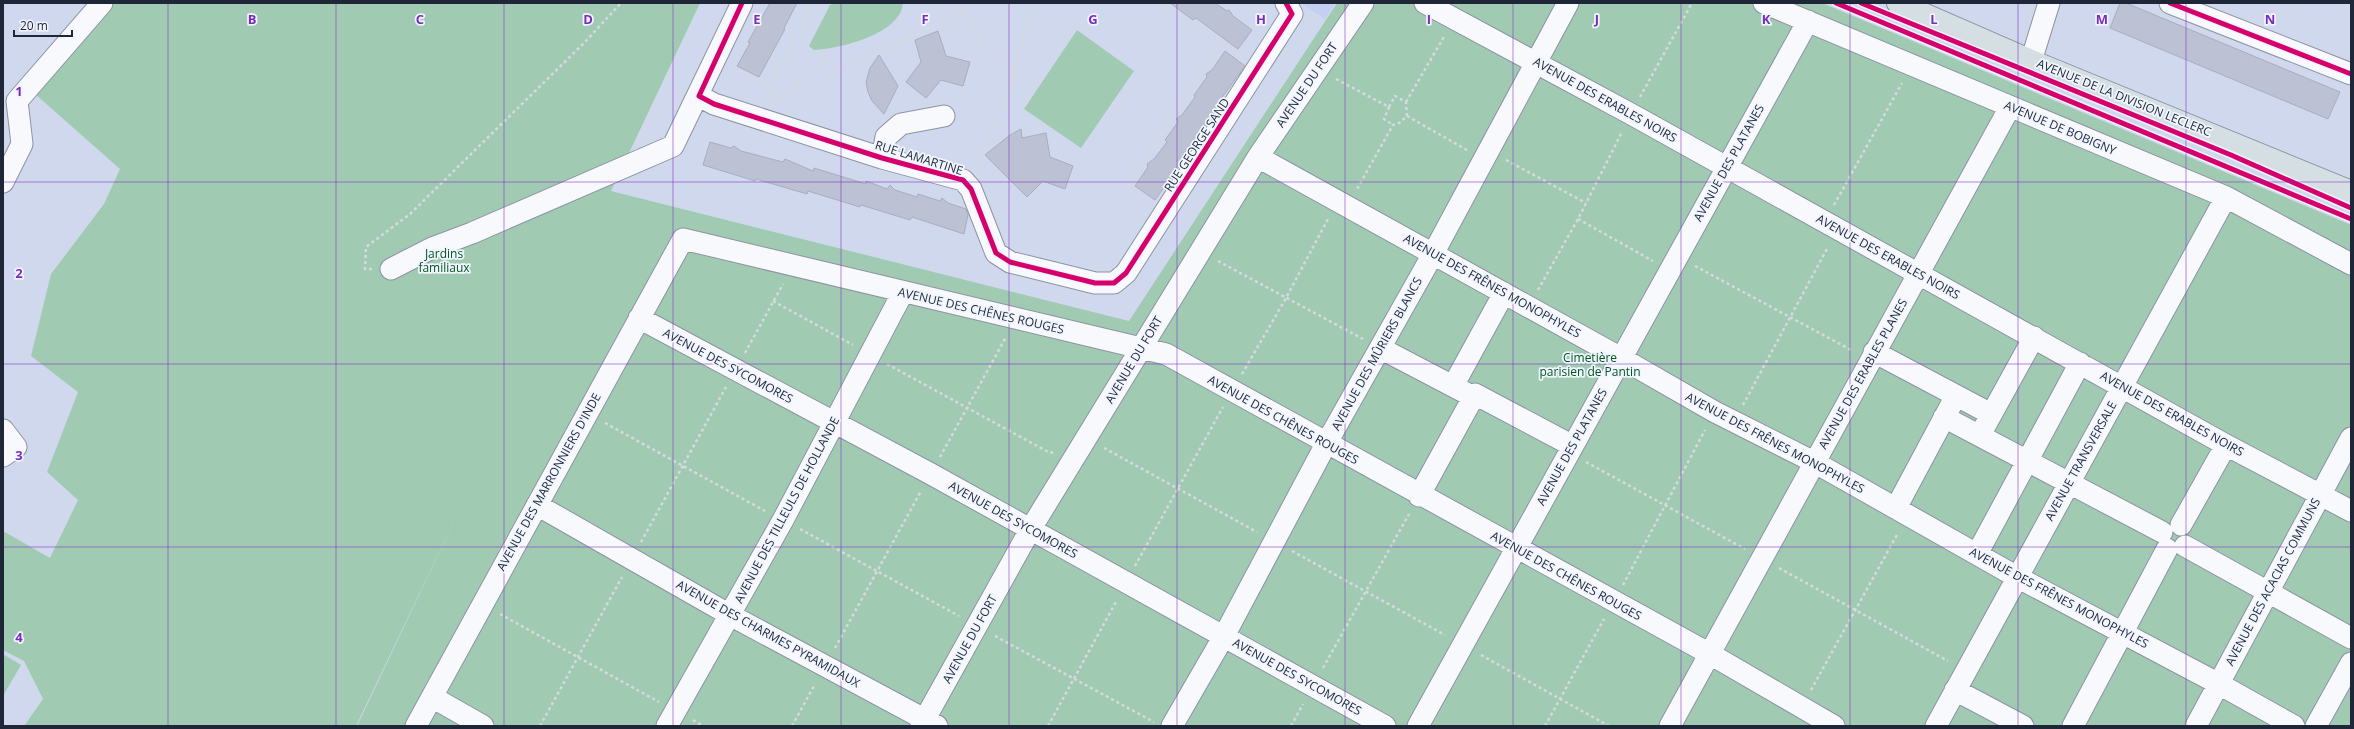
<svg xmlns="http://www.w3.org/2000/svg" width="2354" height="729" font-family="'Open Sans',sans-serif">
  <rect width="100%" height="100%" fill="#d0d8ed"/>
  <!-- built -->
  <path fill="#c3d0f2" d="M 1300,3 L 1335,3 L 1325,19 Z"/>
  <!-- green -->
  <path fill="#a0cbb2" d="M 109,3 L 700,3 L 611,191 L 1129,321 L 1337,3 L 1822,3 L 2351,225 L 2351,726 L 357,726 L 465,498 L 356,726 L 24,726 L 43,699 L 24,661 L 3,650 L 3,531 L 50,558 L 78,500 L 47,472 L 78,392 L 31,356 L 51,274 L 104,204 L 120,169 L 35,94 Z
    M 837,3 L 903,3 C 901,34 839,49 814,50 L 809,46 L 830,5 Z
    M 1077,30 L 1134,71 L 1081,148 L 1024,109 Z
    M 3,654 L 21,665 L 3,696 Z"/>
  <!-- building -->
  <path fill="#bcc1d3" stroke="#aaadbf" d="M 770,3 L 797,3 L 784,28 L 785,29 L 759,77 L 737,66 L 750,43 L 748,42 Z
    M 1170,3 L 1215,3 L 1227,11 L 1229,10 L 1233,16 L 1252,30 L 1238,49 L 1196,18 L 1193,20 Z
    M 2120,3 L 2126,3 L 2340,92 L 2328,119 L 2110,28 Z
    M 938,31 L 946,56 L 970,62 L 963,86 L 941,80 L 926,98 L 906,82 L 921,62 L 915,40 Z
    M 1225,51 L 1245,66 L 1215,107 L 1217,108 L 1209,121 L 1184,154 L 1187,156 L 1183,161 L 1155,200 L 1135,186 L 1148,167 L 1147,164 L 1154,159 L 1167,142 L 1165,140 L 1178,122 L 1176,119 L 1182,115 L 1195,97 L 1194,95 L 1207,77 L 1206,74 L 1212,70 Z
    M 879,55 L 898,86 L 884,114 L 872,101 L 868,92 L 866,82 L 870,68 Z
    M 1021,129 L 1022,138 L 1046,133 L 1050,157 L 1073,166 L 1065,189 L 1043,181 L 1027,197 L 985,155 L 1010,135 Z
    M 710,142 L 731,148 L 734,146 L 741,151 L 783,162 L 785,159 L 813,171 L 814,168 L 866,184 L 866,181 L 887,189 L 890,185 L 895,190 L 917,197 L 918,194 L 940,201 L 942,198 L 948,203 L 966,209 L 968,215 L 964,234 L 912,217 L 910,220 L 861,205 L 860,207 L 808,191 L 807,194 L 756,179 L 755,181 L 703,165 Z"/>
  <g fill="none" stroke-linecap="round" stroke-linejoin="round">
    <!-- minor casing -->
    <g stroke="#8d93a4" stroke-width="23">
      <path id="minor" d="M 1425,3 L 1631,114 L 2226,445 L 2351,511
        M 1764,3 L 2226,197 L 2351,264
        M 2170,3 L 2351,74
        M 2031,61 L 2049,3
        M 699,96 L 714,104 L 882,158 L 963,180 L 971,189 L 996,253 L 1010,262 L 1095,283 L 1114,283 L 1126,273 L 1292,14 L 1286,3
        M 1258,157 L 1621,358 L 1715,412 L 1814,462 L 2017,577 L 2219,684 L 2294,726
        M 882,158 L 886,137 L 901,124 L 944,116
        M 3,182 L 22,144 L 17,101 L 102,3
        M 391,269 L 432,248 L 472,233 L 673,146 L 742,3
        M 639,318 L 931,474 L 1385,726
        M 1380,348 L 1466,393
        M 1874,352 L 1991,414
        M 1453,386 L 1504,293
        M 1944,417 L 2162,532
        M 1985,426 L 2034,337
        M 3,430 L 16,447 L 3,456
        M 1419,496 L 1475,394 L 1573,446
        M 537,505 L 730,615 L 937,726
        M 1896,508 L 1951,405
        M 2181,525 L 2226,445
        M 2185,546 L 2351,638
        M 1977,554 L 2080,363
        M 1955,690 L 2023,726
        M 432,697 L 483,726
        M 416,726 L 683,239 L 1166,354 L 1710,654 L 1834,726
        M 667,726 L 783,520 L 903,292
        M 921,726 L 1030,530 L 1200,252 L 1258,157 L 1363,3
        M 1172,726 L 1224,636 L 1326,444 L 1433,254 L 1568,3
        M 1418,726 L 1808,21
        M 1670,726 L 2010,107
        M 1936,726 L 2226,197
        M 2073,726 L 2167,549
        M 2196,726 L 2351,438
        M 2316,726 L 2351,663"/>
    </g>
    <!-- major casing -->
    <g stroke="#8397a3" stroke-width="24">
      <path id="major" d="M 1898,3 L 2031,61 L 2351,192"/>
    </g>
    <!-- path -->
    <path stroke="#d6d9df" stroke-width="2.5" stroke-dasharray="3 3" stroke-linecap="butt" d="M 957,3 C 972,41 1006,65 1037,89
      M 1160,3 L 1242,56
      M 732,72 L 740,71 L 769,85 L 774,82 L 814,3
      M 1336,79 L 1389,107 L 1395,96 L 1406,102 L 1407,116 L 1399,123 L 1393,125 L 1357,189
      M 769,85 L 773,95
      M 1640,97 L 1692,3
      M 769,102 L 773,95 C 797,87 817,68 834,48
      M 775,102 L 982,3
      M 1406,102 L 1445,35
      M 1112,103 L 1161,134
      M 1389,107 L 1384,119 L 1393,125
      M 1407,116 L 1467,150
      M 1506,160 L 1586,203
      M 976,166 L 999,119 L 1012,80 L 1032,3
      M 1148,202 L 1130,189 L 1129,182 L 1221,43
      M 1834,205 L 1902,83
      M 1578,219 L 1653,261
      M 1218,261 L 1363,339
      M 1695,266 L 1853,351
      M 372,269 L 365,269 L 366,247 L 410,214 L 584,43 L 621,3
      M 1538,290 L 1578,219 L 1622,132
      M 773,301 L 853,345
      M 745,353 L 783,284
      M 887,364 L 1050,453 L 1054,452
      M 1242,374 L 1286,298 L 1328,219
      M 1743,405 L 1828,247
      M 605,423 L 765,511
      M 1104,448 L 1257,532
      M 940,457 L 1006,337
      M 1586,462 L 1745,549
      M 800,529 L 959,616
      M 641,542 L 726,387
      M 1292,551 L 1445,635
      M 1135,566 L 1223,407
      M 1779,568 L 1948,661
      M 1623,585 L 1705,430
      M 500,614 L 659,702
      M 995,636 L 1154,722
      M 835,648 L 921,491
      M 1481,655 L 1609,726
      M 1323,668 L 1409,514
      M 1811,690 L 1898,533
      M 693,720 L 703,726
      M 540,726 L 622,577
      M 792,726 L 815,684
      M 1048,726 L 1117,600
      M 1291,726 L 1303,704
      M 1545,726 L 1604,619"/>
    <!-- minor -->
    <use href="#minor" stroke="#f8f9fc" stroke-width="21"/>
    <!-- major -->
    <use href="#major" stroke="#d5dfe3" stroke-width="22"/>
    <!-- cycleway casing -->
    <g stroke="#f0f5fe" stroke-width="8">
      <path id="cycleway" d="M 742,3 L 699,96 L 714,104 L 882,158 L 963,180 L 971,189 L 996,253 L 1010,262 L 1095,283 L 1114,283 L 1126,273 L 1292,14 L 1286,3
        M 1836,3 L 2351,219
        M 1861,3 L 2231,155 L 2351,208
        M 2170,3 L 2351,74"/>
    </g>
    <!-- cycleway -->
    <use href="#cycleway" stroke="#d6006c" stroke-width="5"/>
  </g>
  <!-- grid -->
  <path fill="none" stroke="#7b2cbf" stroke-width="1" stroke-opacity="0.55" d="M 168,3 L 168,726M 336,3 L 336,726M 504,3 L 504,726M 673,3 L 673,726M 841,3 L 841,726M 1009,3 L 1009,726M 1177,3 L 1177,726M 1345,3 L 1345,726M 1513,3 L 1513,726M 1681,3 L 1681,726M 1850,3 L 1850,726M 2018,3 L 2018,726M 2186,3 L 2186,726M 3,182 L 2351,182M 3,364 L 2351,364M 3,547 L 2351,547"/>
  <g text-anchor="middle" stroke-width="3.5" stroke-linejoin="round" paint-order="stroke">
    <!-- street labels -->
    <g font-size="12" fill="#1e2638" stroke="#f0f5fe">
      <text transform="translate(1307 85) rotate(-56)" y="4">AVENUE DU FORT</text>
      <text transform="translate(2124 98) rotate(22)" y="4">AVENUE DE LA DIVISION LECLERC</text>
      <text transform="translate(1605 100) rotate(29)" y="4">AVENUE DES ERABLES NOIRS</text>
      <text transform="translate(2060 128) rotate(23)" y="4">AVENUE DE BOBIGNY</text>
      <text transform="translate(1197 145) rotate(-57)" y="4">RUE GEORGE SAND</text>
      <text transform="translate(919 158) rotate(17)" y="4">RUE LAMARTINE</text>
      <text transform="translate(1729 163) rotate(-61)" y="4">AVENUE DES PLATANES</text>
      <text transform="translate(1888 257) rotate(29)" y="4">AVENUE DES ERABLES NOIRS</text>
      <text transform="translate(1492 286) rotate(29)" y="4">AVENUE DES FRÊNES MONOPHYLES</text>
      <text transform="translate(981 311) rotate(13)" y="4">AVENUE DES CHÊNES ROUGES</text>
      <text transform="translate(1377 354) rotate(-61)" y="4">AVENUE DES MÛRIERS BLANCS</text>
      <text transform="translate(1134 360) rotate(-59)" y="4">AVENUE DU FORT</text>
      <text transform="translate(728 366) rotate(28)" y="4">AVENUE DES SYCOMORES</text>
      <text transform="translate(1863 374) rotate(-61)" y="4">AVENUE DES ERABLES PLANES</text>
      <text transform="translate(2172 414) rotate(29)" y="4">AVENUE DES ERABLES NOIRS</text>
      <text transform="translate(1283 420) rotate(29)" y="4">AVENUE DES CHÊNES ROUGES</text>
      <text transform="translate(1775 443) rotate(28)" y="4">AVENUE DES FRÊNES MONOPHYLES</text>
      <text transform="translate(1572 447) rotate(-61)" y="4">AVENUE DES PLATANES</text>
      <text transform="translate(2081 461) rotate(-61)" y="4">AVENUE TRANSVERSALE</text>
      <text transform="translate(549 482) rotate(-61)" y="4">AVENUE DES MARRONNIERS D'INDE</text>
      <text transform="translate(787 510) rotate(-62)" y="4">AVENUE DES TILLEULS DE HOLLANDE</text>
      <text transform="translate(1013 520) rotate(29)" y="4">AVENUE DES SYCOMORES</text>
      <text transform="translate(1566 576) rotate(29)" y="4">AVENUE DES CHÊNES ROUGES</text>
      <text transform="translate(2273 582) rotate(-62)" y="4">AVENUE DES ACACIAS COMMUNS</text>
      <text transform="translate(2059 598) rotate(28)" y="4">AVENUE DES FRÊNES MONOPHYLES</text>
      <text transform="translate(768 634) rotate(29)" y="4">AVENUE DES CHARMES PYRAMIDAUX</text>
      <text transform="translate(970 639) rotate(-61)" y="4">AVENUE DU FORT</text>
      <text transform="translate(1297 677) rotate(29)" y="4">AVENUE DES SYCOMORES</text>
    </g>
    <!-- park labels -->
    <g font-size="12" fill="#02561d" stroke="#f0f5fe">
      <text x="444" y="258">Jardins<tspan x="444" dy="14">familiaux</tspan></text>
      <text x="1590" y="362">Cimetière<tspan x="1590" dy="14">parisien de Pantin</tspan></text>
    </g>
  </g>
  <g font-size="13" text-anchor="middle" font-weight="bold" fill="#7b2cbf" stroke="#f0f5fe" stroke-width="3.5" stroke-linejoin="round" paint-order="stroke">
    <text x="252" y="24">B</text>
    <text x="420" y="24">C</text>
    <text x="588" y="24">D</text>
    <text x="757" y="24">E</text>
    <text x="925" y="24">F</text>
    <text x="1093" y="24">G</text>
    <text x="1261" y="24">H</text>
    <text x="1429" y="24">I</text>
    <text x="1597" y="24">J</text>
    <text x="1766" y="24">K</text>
    <text x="1934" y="24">L</text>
    <text x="2102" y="24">M</text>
    <text x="2270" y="24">N</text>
    <text x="19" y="96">1</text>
    <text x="19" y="278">2</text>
    <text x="19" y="460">3</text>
    <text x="19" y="642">4</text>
  </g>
  <!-- border -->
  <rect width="2354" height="729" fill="none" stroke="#1e2638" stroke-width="8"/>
  <!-- scale -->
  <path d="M14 30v6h58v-6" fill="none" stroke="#1e2638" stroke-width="2"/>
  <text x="20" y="30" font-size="12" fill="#1e2638" stroke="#f0f5fe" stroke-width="3" paint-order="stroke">20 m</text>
</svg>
